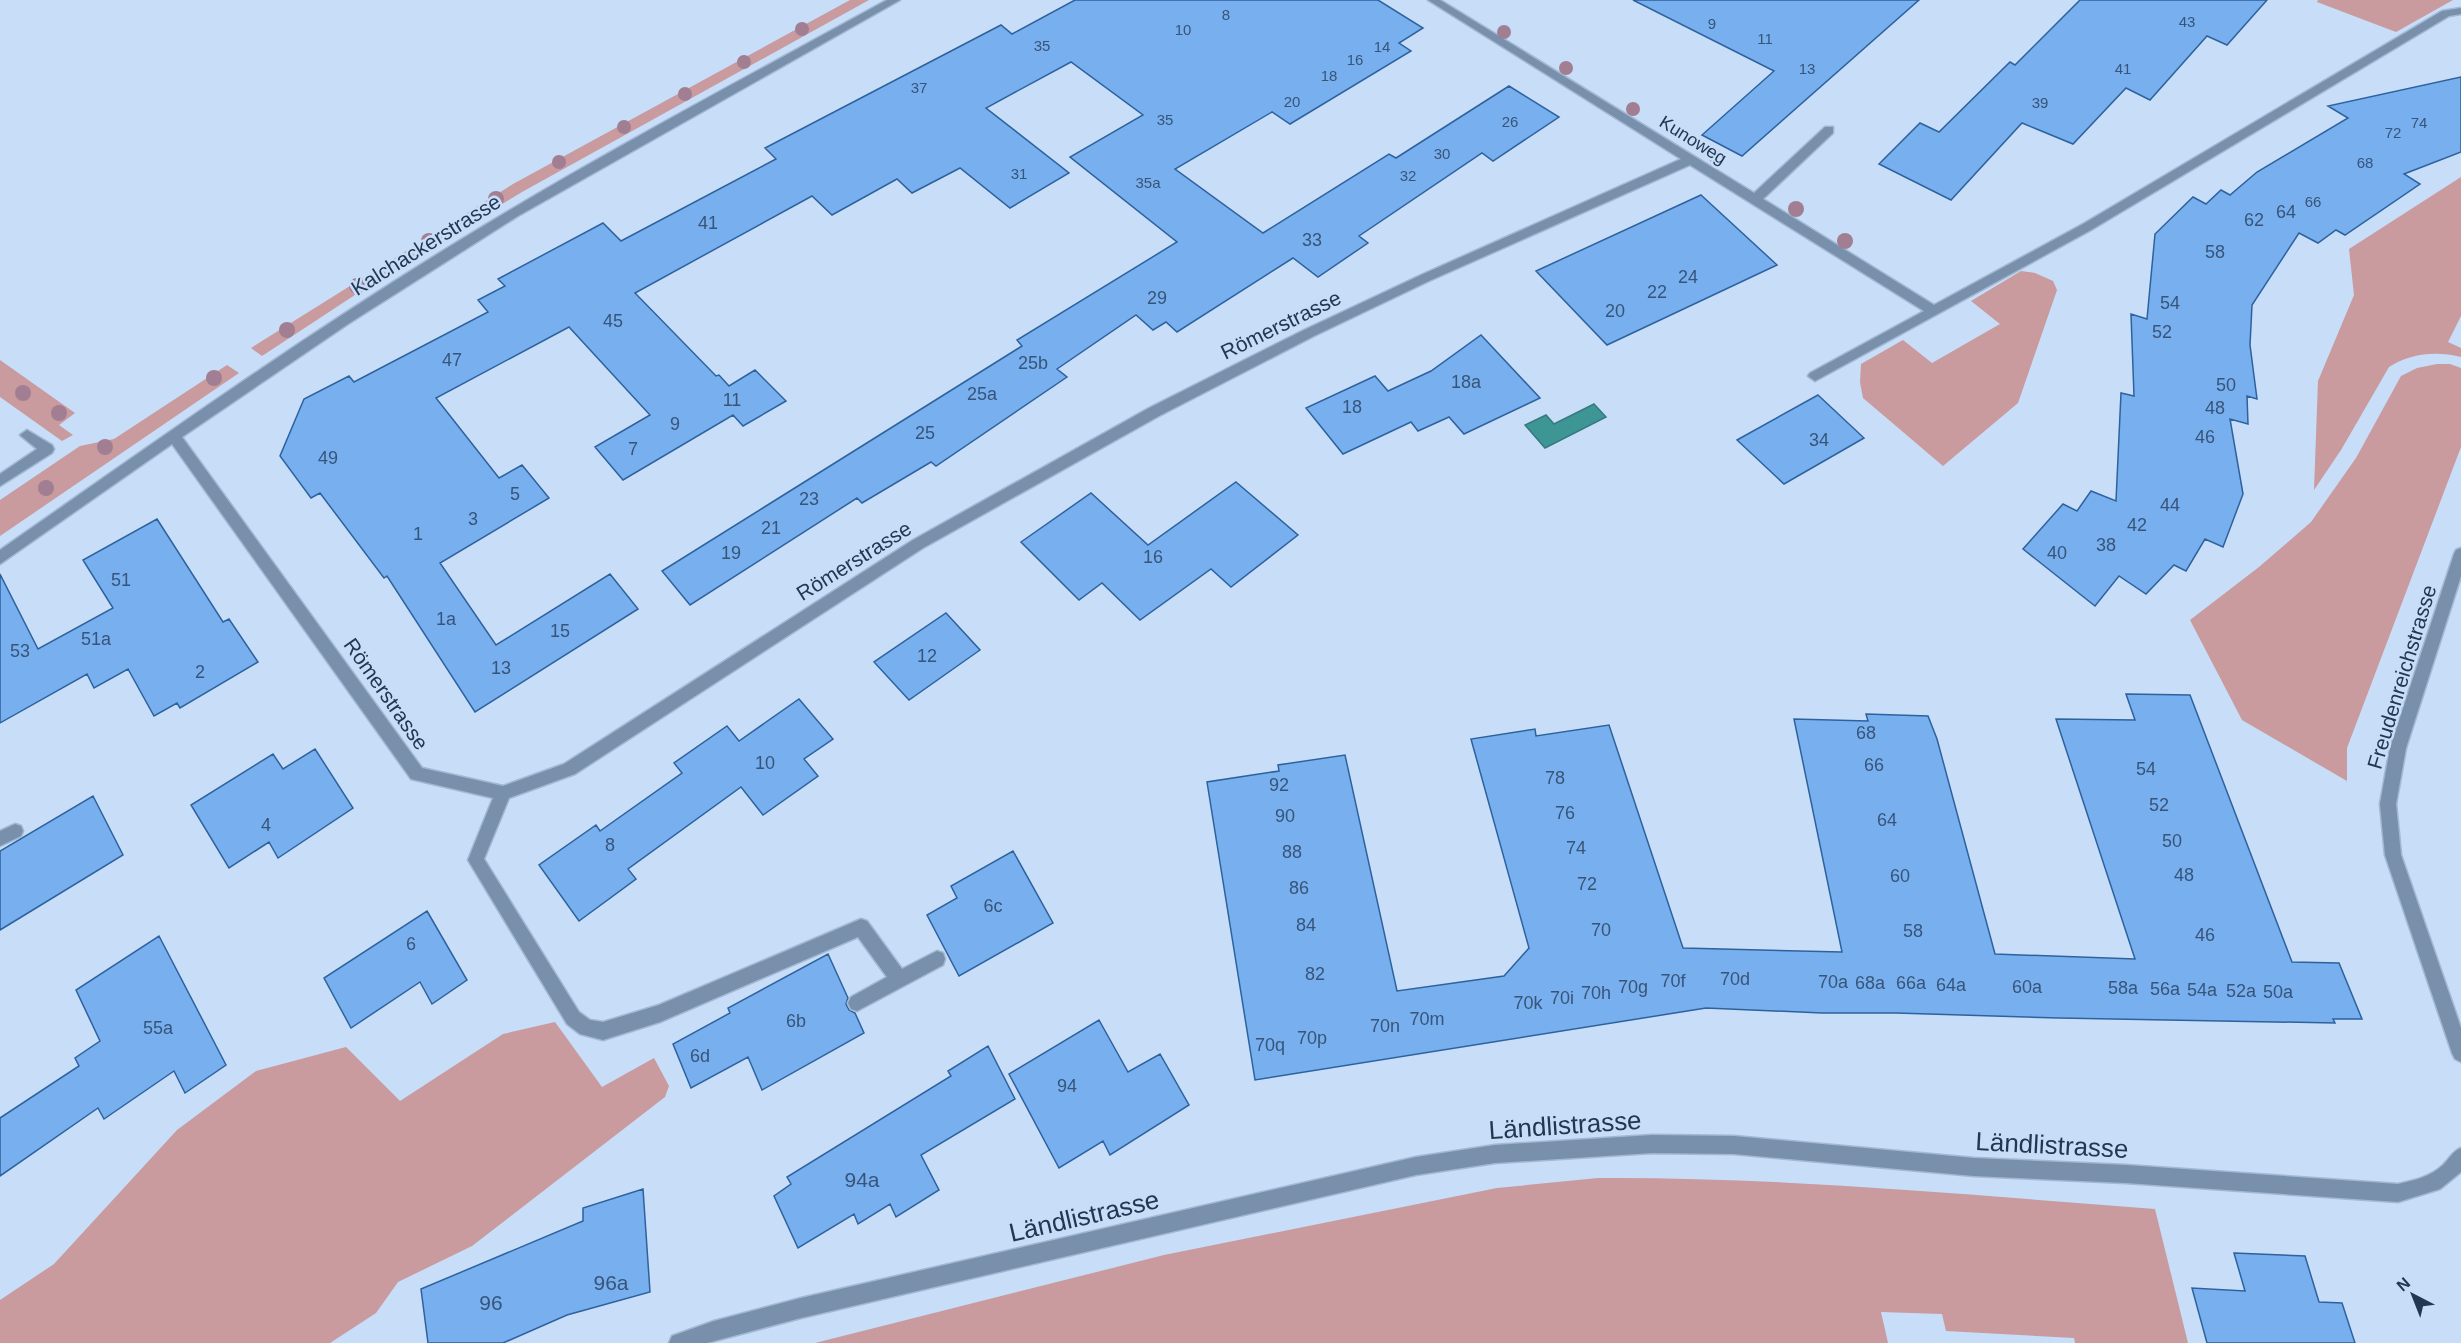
<svg xmlns="http://www.w3.org/2000/svg" width="2461" height="1343" font-family="Arial,sans-serif">
  <rect width="100%" height="100%" fill="#c7ddf8"/>
  <!-- green -->
  <path fill="#c99a9e" d="M 850,0 L 869,0 L 522,192 L 364,289 L 262,356 L 251,348 L 513,184 Z
    M 2318,0 L 2453,0 L 2396,32 L 2317,2 Z
    M 2461,177 L 2461,316 L 2448,342 L 2461,348 L 2461,357 C 2436,351 2411,353 2389,367 L 2341,450 L 2314,490 L 2318,381 L 2354,295 L 2349,249 Z
    M 2021,271 L 2035,273 L 2053,281 L 2057,290 L 2018,403 L 1943,466 L 1863,398 L 1860,382 L 1861,364 L 1903,340 L 1932,363 L 2000,324 L 1971,301 Z
    M 0,360 L 75,413 L 59,425 L 73,435 L 62,441 L 0,397 Z
    M 2437,364 L 2450,364 L 2461,368 L 2461,447 L 2347,748 L 2347,781 L 2242,720 L 2190,620 L 2259,567 L 2311,522 L 2356,458 L 2401,376 L 2417,368 Z
    M 227,365 L 239,373 L 0,536 L 0,500 L 80,446 L 114,439 Z
    M 555,1022 L 602,1087 L 654,1058 L 669,1086 L 665,1097 L 472,1246 L 398,1282 L 376,1313 L 330,1343 L 0,1343 L 0,1300 L 54,1264 L 177,1130 L 256,1071 L 346,1047 L 400,1101 L 503,1034 Z
    M 1598,1178 C 1784,1177 1969,1195 2155,1209 L 2188,1343 L 2075,1343 L 2074,1338 L 1946,1331 L 1942,1314 L 1881,1312 L 1888,1343 L 815,1343 L 1164,1255 L 1497,1188 Z"/>
  <!-- water -->
  <path fill="#3e9694" stroke="#357a80" stroke-width="1.5" d="M 1594,404 L 1606,417 L 1545,448 L 1525,425 L 1546,415 L 1554,424 Z"/>
  <!-- building -->
  <path fill="#78afef" stroke="#2e629d" stroke-width="1.5" d="M 1075,0 L 1378,0 L 1423,28 L 1399,43 L 1411,51 L 1290,124 L 1272,112 L 1175,169 L 1263,233 L 1389,154 L 1396,158 L 1509,86 L 1559,117 L 1493,161 L 1482,153 L 1359,236 L 1368,243 L 1318,277 L 1293,258 L 1177,332 L 1166,322 L 1153,330 L 1136,315 L 1057,369 L 1067,377 L 936,466 L 931,462 L 862,503 L 857,498 L 690,605 L 662,571 L 1022,346 L 1017,340 L 1177,242 L 1070,157 L 1143,115 L 1071,62 L 986,108 L 1069,173 L 1010,208 L 960,168 L 912,193 L 897,179 L 832,215 L 812,196 L 635,293 L 716,376 L 719,375 L 729,386 L 755,370 L 786,401 L 743,426 L 733,415 L 623,480 L 595,447 L 650,415 L 569,327 L 436,398 L 499,478 L 522,465 L 549,498 L 440,563 L 496,645 L 610,574 L 638,609 L 475,712 L 387,576 L 384,578 L 320,493 L 311,498 L 280,456 L 304,399 L 349,376 L 354,382 L 488,312 L 478,300 L 505,286 L 498,279 L 603,223 L 621,241 L 776,159 L 765,148 L 1001,25 L 1012,34 Z
    M 1633,0 L 1919,0 L 1742,156 L 1702,135 L 1774,71 Z
    M 2080,0 L 2267,0 L 2227,45 L 2207,36 L 2150,100 L 2126,88 L 2073,144 L 2022,123 L 1951,200 L 1879,164 L 1920,123 L 1939,132 L 2010,62 L 2015,65 Z
    M 2461,77 L 2461,152 L 2404,174 L 2420,184 L 2345,235 L 2336,230 L 2318,243 L 2299,233 L 2252,305 L 2250,345 L 2257,399 L 2247,396 L 2248,424 L 2230,419 L 2243,494 L 2223,547 L 2205,539 L 2186,571 L 2174,565 L 2146,594 L 2119,576 L 2095,606 L 2023,549 L 2063,504 L 2077,511 L 2091,491 L 2116,501 L 2121,393 L 2134,396 L 2131,314 L 2147,319 L 2155,234 L 2193,197 L 2206,204 L 2221,190 L 2230,195 L 2257,172 L 2348,118 L 2328,106 Z
    M 1701,195 L 1777,265 L 1607,345 L 1536,271 Z
    M 1481,335 L 1540,398 L 1464,434 L 1449,417 L 1418,431 L 1411,422 L 1343,454 L 1306,408 L 1375,376 L 1388,391 L 1431,371 Z
    M 1818,395 L 1864,438 L 1784,484 L 1737,440 Z
    M 1236,482 L 1298,535 L 1231,587 L 1211,569 L 1140,620 L 1102,583 L 1079,600 L 1021,542 L 1091,493 L 1148,545 Z
    M 157,519 L 223,622 L 229,619 L 258,662 L 180,708 L 177,703 L 154,716 L 128,669 L 94,688 L 87,674 L 0,723 L 0,574 L 38,649 L 113,608 L 83,560 Z
    M 946,613 L 980,650 L 909,700 L 874,662 Z
    M 2126,694 L 2190,695 L 2292,962 L 2339,963 L 2362,1019 L 2333,1019 L 2335,1023 L 2059,1018 L 1896,1013 L 1822,1013 L 1706,1008 L 1255,1080 L 1207,782 L 1279,771 L 1278,765 L 1345,755 L 1397,991 L 1504,976 L 1529,948 L 1471,739 L 1535,729 L 1536,736 L 1609,725 L 1683,948 L 1842,952 L 1794,719 L 1868,721 L 1866,714 L 1928,716 L 1937,739 L 1995,954 L 2135,959 L 2056,719 L 2135,720 Z
    M 799,699 L 833,739 L 804,759 L 818,776 L 763,815 L 741,787 L 628,869 L 636,879 L 579,921 L 539,865 L 596,825 L 600,831 L 682,773 L 674,763 L 727,726 L 739,741 Z
    M 315,749 L 353,808 L 278,858 L 269,842 L 229,868 L 191,805 L 273,754 L 283,769 Z
    M 93,796 L 123,855 L 0,930 L 0,851 Z
    M 1013,851 L 1053,923 L 959,976 L 927,915 L 957,898 L 951,886 Z
    M 427,911 L 467,980 L 432,1004 L 420,982 L 351,1028 L 324,978 Z
    M 159,936 L 226,1065 L 185,1093 L 174,1071 L 104,1119 L 98,1108 L 0,1176 L 0,1118 L 79,1066 L 75,1058 L 100,1041 L 76,990 Z
    M 828,954 L 848,998 L 846,1004 L 849,1010 L 855,1013 L 864,1033 L 762,1090 L 748,1057 L 691,1088 L 673,1044 L 730,1013 L 728,1008 Z
    M 1099,1020 L 1128,1072 L 1160,1054 L 1189,1105 L 1110,1155 L 1103,1141 L 1059,1168 L 1009,1074 Z
    M 988,1046 L 1015,1099 L 921,1155 L 939,1190 L 896,1217 L 890,1204 L 858,1224 L 854,1214 L 798,1248 L 774,1196 L 791,1184 L 787,1177 L 951,1076 L 948,1071 Z
    M 643,1189 L 650,1292 L 567,1315 L 503,1343 L 428,1343 L 421,1289 L 583,1221 L 583,1208 Z
    M 2234,1253 L 2305,1256 L 2319,1302 L 2342,1303 L 2355,1343 L 2207,1343 L 2192,1288 L 2245,1291 Z"/>
  <g fill="none" stroke-linecap="round" stroke-linejoin="round">
    <!-- minor casing -->
    <g stroke="#a2b8d3" stroke-width="3">
      <path id="minor" d="M 887,0 L 900,0 L 518,216 L 348,324 L 182,437 L 422,768 L 503,786 L 564,764 L 913,540 L 1149,408 L 1304,330 L 1421,275 L 1681,159 L 1428,0 L 1440,0 L 1754,193 L 1825,127 L 1833,127 L 1833,133 L 1763,199 L 1934,305 L 2083,224 L 2442,11 L 2461,8 L 2461,14 L 2449,16 L 2091,230 L 1815,381 L 1808,376 L 1810,373 L 1924,311 L 1690,165 L 1429,281 L 1314,336 L 1159,416 L 923,548 L 575,774 L 509,798 L 484,859 L 579,1012 L 590,1020 L 603,1022 L 659,1005 L 861,919 L 867,921 L 902,969 L 937,951 L 943,953 L 945,959 L 943,965 L 857,1011 L 851,1009 L 848,1003 L 851,997 L 887,977 L 858,937 L 660,1022 L 603,1040 L 580,1034 L 567,1024 L 468,860 L 493,798 L 411,779 L 172,444 L 0,564 L 0,550 C 151,445 300,338 457,242 C 597,156 743,79 887,0 Z
        M 27,430 L 52,445 L 54,449 L 52,453 L 0,486 L 0,474 L 37,449 L 20,435 Z
        M 2461,548 L 2461,576 L 2406,748 L 2396,804 L 2401,855 L 2461,1028 L 2461,1062 L 2455,1059 L 2452,1053 L 2385,855 L 2380,804 L 2390,748 L 2454,554 L 2456,550 Z
        M 15,824 L 21,826 L 23,831 L 21,836 L 0,846 L 0,831 Z
        M 1652,1135 L 1734,1136 L 1974,1158 L 2126,1165 L 2398,1184 C 2415,1180 2430,1177 2443,1165 C 2450,1158 2453,1151 2461,1148 L 2461,1172 L 2440,1189 L 2398,1202 L 2126,1183 L 1974,1176 L 1734,1154 L 1652,1153 L 1495,1163 L 1416,1175 L 801,1318 L 707,1343 L 669,1343 L 672,1336 L 714,1321 L 801,1298 L 1416,1157 L 1495,1145 Z"/>
    </g>
    <!-- minor -->
    <use href="#minor" fill="#7990ac" fill-rule="evenodd"/>
  </g>
  <!-- trees -->
  <g fill="#a17e92">
    <circle cx="802" cy="29" r="7"/>
    <circle cx="1504" cy="32" r="7"/>
    <circle cx="744" cy="62" r="7"/>
    <circle cx="1566" cy="68" r="7"/>
    <circle cx="685" cy="94" r="7"/>
    <circle cx="1633" cy="109" r="7"/>
    <circle cx="624" cy="127" r="7"/>
    <circle cx="1716" cy="157" r="7"/>
    <circle cx="559" cy="162" r="7"/>
    <circle cx="496" cy="199" r="8"/>
    <circle cx="1796" cy="209" r="8"/>
    <circle cx="429" cy="241" r="8"/>
    <circle cx="1845" cy="241" r="8"/>
    <circle cx="357" cy="286" r="8"/>
    <circle cx="287" cy="330" r="8"/>
    <circle cx="214" cy="378" r="8"/>
    <circle cx="23" cy="393" r="8"/>
    <circle cx="59" cy="413" r="8"/>
    <circle cx="105" cy="447" r="8"/>
    <circle cx="46" cy="488" r="8"/>
  </g>
  <g text-anchor="middle" stroke-width="5" stroke-linejoin="round" paint-order="stroke">
    <!-- far-number labels -->
    <g font-size="15" fill="#375579">
      <text x="1226" y="20">8</text>
      <text x="2187" y="27">43</text>
      <text x="1712" y="29">9</text>
      <text x="1183" y="35">10</text>
      <text x="1765" y="44">11</text>
      <text x="1042" y="51">35</text>
      <text x="1382" y="52">14</text>
      <text x="1355" y="65">16</text>
      <text x="1807" y="74">13</text>
      <text x="2123" y="74">41</text>
      <text x="1329" y="81">18</text>
      <text x="919" y="93">37</text>
      <text x="1292" y="107">20</text>
      <text x="2040" y="108">39</text>
      <text x="1165" y="125">35</text>
      <text x="1510" y="127">26</text>
      <text x="2419" y="128">74</text>
      <text x="2393" y="138">72</text>
      <text x="1442" y="159">30</text>
      <text x="2365" y="168">68</text>
      <text x="1019" y="179">31</text>
      <text x="1408" y="181">32</text>
      <text x="1148" y="188">35a</text>
      <text x="2313" y="207">66</text>
    </g>
    <!-- far-street labels -->
    <g font-size="18" fill="#213752" stroke="#c7ddf8">
      <text transform="translate(1693 140) rotate(32)" y="6">Kunoweg</text>
    </g>
    <!-- number labels -->
    <g font-size="18" fill="#375579">
      <text x="2286" y="218">64</text>
      <text x="2254" y="226">62</text>
      <text x="708" y="229">41</text>
      <text x="1312" y="246">33</text>
      <text x="2215" y="258">58</text>
      <text x="1688" y="283">24</text>
      <text x="1657" y="298">22</text>
      <text x="1157" y="304">29</text>
      <text x="2170" y="309">54</text>
      <text x="1615" y="317">20</text>
      <text x="613" y="327">45</text>
      <text x="2162" y="338">52</text>
      <text x="452" y="366">47</text>
      <text x="1033" y="369">25b</text>
      <text x="1466" y="388">18a</text>
      <text x="2226" y="391">50</text>
      <text x="982" y="400">25a</text>
      <text x="732" y="406">11</text>
      <text x="1352" y="413">18</text>
      <text x="2215" y="414">48</text>
      <text x="675" y="430">9</text>
      <text x="925" y="439">25</text>
      <text x="2205" y="443">46</text>
      <text x="1819" y="446">34</text>
      <text x="633" y="455">7</text>
      <text x="328" y="464">49</text>
      <text x="515" y="500">5</text>
      <text x="809" y="505">23</text>
      <text x="2170" y="511">44</text>
      <text x="473" y="525">3</text>
      <text x="2137" y="531">42</text>
      <text x="771" y="534">21</text>
      <text x="418" y="540">1</text>
      <text x="2106" y="551">38</text>
      <text x="731" y="559">19</text>
      <text x="2057" y="559">40</text>
      <text x="1153" y="563">16</text>
      <text x="121" y="586">51</text>
      <text x="446" y="625">1a</text>
      <text x="560" y="637">15</text>
      <text x="96" y="645">51a</text>
      <text x="20" y="657">53</text>
      <text x="927" y="662">12</text>
      <text x="501" y="674">13</text>
      <text x="200" y="678">2</text>
      <text x="1866" y="739">68</text>
      <text x="765" y="769">10</text>
      <text x="1874" y="771">66</text>
      <text x="2146" y="775">54</text>
      <text x="1555" y="784">78</text>
      <text x="1279" y="791">92</text>
      <text x="2159" y="811">52</text>
      <text x="1565" y="819">76</text>
      <text x="1285" y="822">90</text>
      <text x="1887" y="826">64</text>
      <text x="266" y="831">4</text>
      <text x="2172" y="847">50</text>
      <text x="610" y="851">8</text>
      <text x="1576" y="854">74</text>
      <text x="1292" y="858">88</text>
      <text x="2184" y="881">48</text>
      <text x="1900" y="882">60</text>
      <text x="1587" y="890">72</text>
      <text x="1299" y="894">86</text>
      <text x="993" y="912">6c</text>
      <text x="1306" y="931">84</text>
      <text x="1601" y="936">70</text>
      <text x="1913" y="937">58</text>
      <text x="2205" y="941">46</text>
      <text x="411" y="950">6</text>
      <text x="1315" y="980">82</text>
      <text x="1735" y="985">70d</text>
      <text x="1673" y="987">70f</text>
      <text x="1833" y="988">70a</text>
      <text x="1870" y="989">68a</text>
      <text x="1911" y="989">66a</text>
      <text x="1951" y="991">64a</text>
      <text x="1633" y="993">70g</text>
      <text x="2027" y="993">60a</text>
      <text x="2123" y="994">58a</text>
      <text x="2165" y="995">56a</text>
      <text x="2202" y="996">54a</text>
      <text x="2241" y="997">52a</text>
      <text x="2278" y="998">50a</text>
      <text x="1596" y="999">70h</text>
      <text x="1562" y="1004">70i</text>
      <text x="1528" y="1009">70k</text>
      <text x="1427" y="1025">70m</text>
      <text x="796" y="1027">6b</text>
      <text x="1385" y="1032">70n</text>
      <text x="158" y="1034">55a</text>
      <text x="1312" y="1044">70p</text>
      <text x="1270" y="1051">70q</text>
      <text x="700" y="1062">6d</text>
      <text x="1067" y="1092">94</text>
    </g>
    <!-- street labels -->
    <g font-size="21" fill="#213752" stroke="#c7ddf8">
      <text transform="translate(426 245) rotate(-32)" y="7">Kalchackerstrasse</text>
      <text transform="translate(1281 325) rotate(-26)" y="7">Römerstrasse</text>
      <text transform="translate(854 561) rotate(-32)" y="7">Römerstrasse</text>
      <text transform="translate(2402 677) rotate(-73)" y="7">Freudenreichstrasse</text>
      <text transform="translate(386 694) rotate(55)" y="7">Römerstrasse</text>
    </g>
    <!-- near-number labels -->
    <g font-size="21" fill="#375579">
      <text x="862" y="1187">94a</text>
      <text x="611" y="1290">96a</text>
      <text x="491" y="1310">96</text>
    </g>
    <!-- near-street labels -->
    <g font-size="26" fill="#213752" stroke="#c7ddf8">
      <text transform="translate(1565 1125) rotate(-4)" y="9">Ländlistrasse</text>
      <text transform="translate(2052 1145) rotate(3)" y="9">Ländlistrasse</text>
      <text transform="translate(1084 1216) rotate(-13)" y="9">Ländlistrasse</text>
    </g>
  </g>
  <!-- north arrow -->
  <g transform="translate(2413 1295) rotate(318)" stroke="#c7ddf8" stroke-width="4.5" paint-order="stroke">
  <path d="M0-4.5L10 22L0 15L-10 22Z" fill="#213752"/>
  <text y="-9" font-size="16" font-weight="bold" text-anchor="middle" fill="#213752">N</text>
  </g>
</svg>
